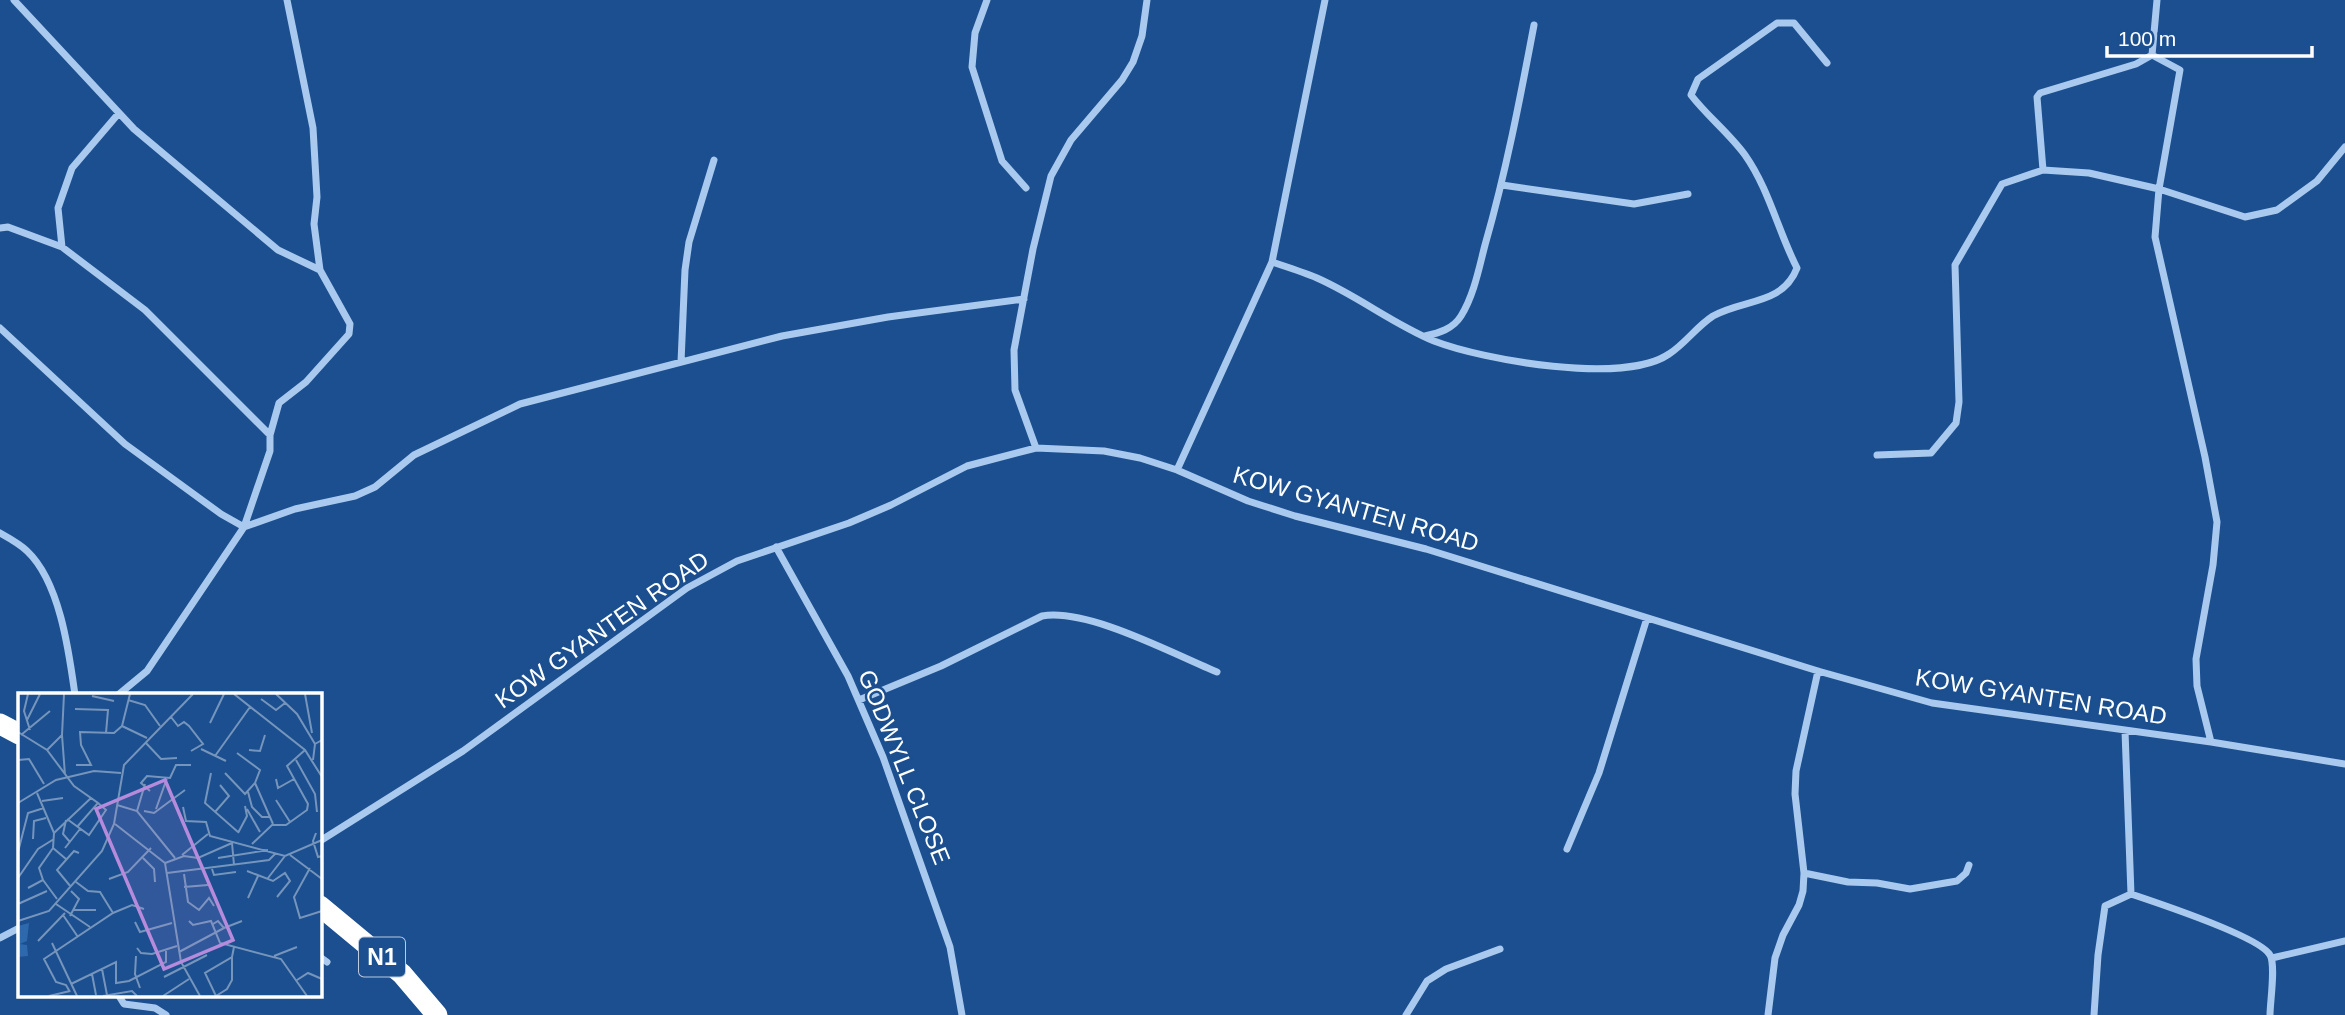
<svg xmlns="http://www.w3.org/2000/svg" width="2345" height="1015" font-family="Helvetica,sans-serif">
  <rect width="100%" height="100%" fill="#1b4f8f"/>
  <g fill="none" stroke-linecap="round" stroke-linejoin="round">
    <!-- street -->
    <path stroke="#a9c9ee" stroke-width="7" d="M 14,0 L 134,129 L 278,250 L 320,270
      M 987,0 L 975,33 L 972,67 L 1002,161 L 1026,188
      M 2152,55 L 2180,70 L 2159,189 L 2155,237 L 2205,457 L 2217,522 L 2213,565 L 2196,659 L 2197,686 L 2211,742
      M 2043,170 L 2037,97 L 2040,93 L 2136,64 L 2152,55 L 2157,0
      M 1502,185 L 1634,204 L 1688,194
      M 0,228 L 8,227 L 62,247 L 145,310 L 270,435 L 270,451 L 244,527 L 221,514 L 125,444 L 0,328
      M 62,247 L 58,208 L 72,168 L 119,113
      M 1272,262 C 1287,267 1303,272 1317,278 C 1358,296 1393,324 1434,341 C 1483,360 1624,385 1669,354 C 1685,344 1696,327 1713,316 C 1743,299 1783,305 1797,268 C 1778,231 1769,189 1745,155 C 1729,133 1707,116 1691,95 L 1698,79 L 1777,23 L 1794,23 L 1827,63
      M 1425,336 C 1439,333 1453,329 1461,316 C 1474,295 1479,268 1485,245 C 1506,172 1520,99 1534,25
      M 681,362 L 685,270 L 689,242 L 714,160
      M 270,435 L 279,403 L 306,382 L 349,334 L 350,324 L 320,270 L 314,224 L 317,197 L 313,128 L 287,0
      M 1036,448 L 1015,390 L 1014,350 L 1033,249 L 1051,176 L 1071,140 L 1122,80 L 1133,62 L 1142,36 L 1147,0
      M 1877,455 L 1931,453 L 1956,423 L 1959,402 L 1955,265 L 2002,184 L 2043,170 L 2089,173 L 2159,189 L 2245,217 L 2277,210 L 2317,181 L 2345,147
      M 1177,470 L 1272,262 L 1325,0
      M 0,533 C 9,538 20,544 27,551 C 60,582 69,652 75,695
      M 776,547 L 848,676 L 883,757 L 950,947 L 962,1015
      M 118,695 L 147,671 L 244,527 L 295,509 L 355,496 L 375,487 L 414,455 L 520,404 L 782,336 L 888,317 L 1024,299
      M 859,700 L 941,666 L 1042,616 C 1088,608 1173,654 1217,672
      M 2125,731 L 2131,894
      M 320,841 L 463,751 L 687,588 L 737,561 L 849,523 L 891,505 L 967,466 L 1036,448 L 1104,451 L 1140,458 L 1177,470 L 1248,501 L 1295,516 L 1426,549 L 1818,671 L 1932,703 L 2211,742 L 2345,764
      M 1567,849 L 1599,773 L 1647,618
      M 1804,873 L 1848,882 L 1877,883 L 1910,889 L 1957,881 L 1966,873 L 1969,865
      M 0,938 L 19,928
      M 320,957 L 327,962
      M 2272,958 L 2345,941
      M 119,996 L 124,1004 L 155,1008 L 166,1015
      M 1406,1015 L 1427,981 L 1446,969 L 1500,949
      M 1768,1015 L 1775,958 L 1783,935 L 1799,905 L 1803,891 L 1804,873 L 1795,794 L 1796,771 L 1818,671
      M 2094,1015 L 2098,955 L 2105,906 L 2131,894 C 2155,902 2260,937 2270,955 C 2276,965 2270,1002 2270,1015"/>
    <!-- highway -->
    <path stroke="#fff" stroke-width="21" d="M 0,724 L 19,734
      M 320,906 L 402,974 L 437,1015"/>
  </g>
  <g text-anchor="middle" stroke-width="5" stroke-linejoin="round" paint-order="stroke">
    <!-- shield labels -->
    <rect fill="#1b4f8f" stroke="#bbcadd" stroke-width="2" x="359" y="937.5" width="46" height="39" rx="5"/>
    <g font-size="23" font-weight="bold" fill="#fff">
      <text x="382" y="965">N1</text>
    </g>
    <!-- street labels -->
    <g font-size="24" fill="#fff" stroke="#1b4f8f">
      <text transform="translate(1356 509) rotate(16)" y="8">KOW GYANTEN ROAD</text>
      <text transform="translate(602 630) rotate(-35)" y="8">KOW GYANTEN ROAD</text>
      <text transform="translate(2041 697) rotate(9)" y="8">KOW GYANTEN ROAD</text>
      <text transform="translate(904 767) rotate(68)" y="8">GODWYLL CLOSE</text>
    </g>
  </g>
  <!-- overview -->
  <g transform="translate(18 693)">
    <rect width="304" height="304" fill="#1b4f8f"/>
    <path d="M 11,230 L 9,248 L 2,251 L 9,252 L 10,263 L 0,264 L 0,233 Z" fill="#2e69ad"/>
    <path fill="none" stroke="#7695bc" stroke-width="2" d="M 10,1 L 6,18 L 12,37M 216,1 L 287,57 L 304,84M 258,1 L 279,21 L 297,51M 287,1 L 294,40M 74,3 L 96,8M 243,6 L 258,17 L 267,10M 110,7 L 127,12 L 142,33M 57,16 L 90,17 L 88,40M 153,24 L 160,33 L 166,29 L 171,33 L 185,51 L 173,58M 9,27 L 22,1M 192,30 L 206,1M 104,33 L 112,1M 104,33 L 129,45M 0,39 L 29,57 L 56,93 L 80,110 L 59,134M 3,42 L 32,18M 44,42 L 46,1M 127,49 L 143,66 L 159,65M 183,56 L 208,68M 29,57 L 44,42 L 47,82M 231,57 L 242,58 L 247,42M 197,63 L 232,14M 0,67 L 11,66 L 26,91M 278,67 L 297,101 L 299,119M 295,67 L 297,51 L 304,47M 58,72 L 73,72 L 63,52 L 62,39 L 96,40 L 104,33M 193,80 L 187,110 L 220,139M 207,80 L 227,101 L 237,90 L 242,77 L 219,60M 258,86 L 260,95 L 276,86M 237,90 L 255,131M 132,98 L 123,90 L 129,83 L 152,85 L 158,72 L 173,72M 230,99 L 234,114 L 244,124 L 252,124M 19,100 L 36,140M 258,107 L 272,129M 24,108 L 45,105M 0,110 L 38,87 L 76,78 L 103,80M 99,112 L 119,118 L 157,165M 165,114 L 168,128 L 188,129 L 192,143 L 267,163 L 304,147M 138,116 L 149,85M 229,116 L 242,139M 119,118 L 127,91M 126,118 L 136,120 L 167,97M 197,119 L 211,103 L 202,92M 49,126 L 71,142 L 88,117 L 80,110M 48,127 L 45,141 L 52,149M 97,131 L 147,170 L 163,269 L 182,303M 220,140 L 229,123 L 227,113M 298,140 L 295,148 L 300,164 L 304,163M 15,146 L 16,128 L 28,125M 214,150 L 216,172M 234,151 L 254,132 L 268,132 L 289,117 L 290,111 L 269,73 L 287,57M 47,155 L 62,136M 0,159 L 10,120 L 26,115M 164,162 L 190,141M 272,162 L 304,186M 125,165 L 136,176 L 137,189M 200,165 L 250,157M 48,166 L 35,155 L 36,140 L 73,105M 147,170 L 166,163 L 180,165 L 214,150M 292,175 L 276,204 L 282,225 L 304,218M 194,176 L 196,182 L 218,179M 229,178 L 255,188 L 267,180 L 272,188 L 259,204M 149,180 L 251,167 L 258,160M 166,181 L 170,209 L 181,217 L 191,205 L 196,213M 0,185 L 20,156 L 36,146M 250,185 L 267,163M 91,186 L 110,179 L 133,155M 25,187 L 39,206M 58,189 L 70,198 L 82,199 L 95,220M 53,194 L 39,177 L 56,158 L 61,160M 166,194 L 190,192M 10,195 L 25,187 L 21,175 L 35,155M 230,205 L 240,183M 0,211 L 29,198M 38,211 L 72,234M 56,217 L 78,217M 45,222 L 60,244M 52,223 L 61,206 L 53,198M 0,228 L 31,218 L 84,158 L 96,131 L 106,72 L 175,1M 171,228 L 175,232 L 193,228 L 202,250 L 263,266 L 289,303M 117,229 L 122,239 L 154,230M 195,231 L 200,228 L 206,235 L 224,228M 20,248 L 47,220M 34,250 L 59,303M 119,255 L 123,260 L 134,261 L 159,253M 161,259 L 206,235M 118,263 L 117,281 L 122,295M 256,263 L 279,254M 84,276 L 89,302M 74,281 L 78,302M 146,284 L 189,262M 279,287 L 290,280 L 304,286M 53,291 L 98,269 L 98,290 L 111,288 L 148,269 L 148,258M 52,299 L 48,292 L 38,289 L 26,266 L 95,220 L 114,212 L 126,216M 31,303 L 52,298M 85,303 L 114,298 L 119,303M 145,303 L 171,286M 198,303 L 187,280 L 214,264 L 216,254M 198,303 L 209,296 L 214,287 L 214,264"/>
    <path fill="#b68bdc" fill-opacity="0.15" stroke="#b68bdc" stroke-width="3.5" d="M 147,87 L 215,247 L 146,276 L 78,116 Z"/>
    <rect width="304" height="304" fill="none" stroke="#fff" stroke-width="3.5"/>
  </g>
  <!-- scale -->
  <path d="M2107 46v10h205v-10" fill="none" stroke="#ffffff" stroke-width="3.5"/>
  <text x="2118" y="46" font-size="21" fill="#ffffff" stroke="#1b4f8f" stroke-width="5" paint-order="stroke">100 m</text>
</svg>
